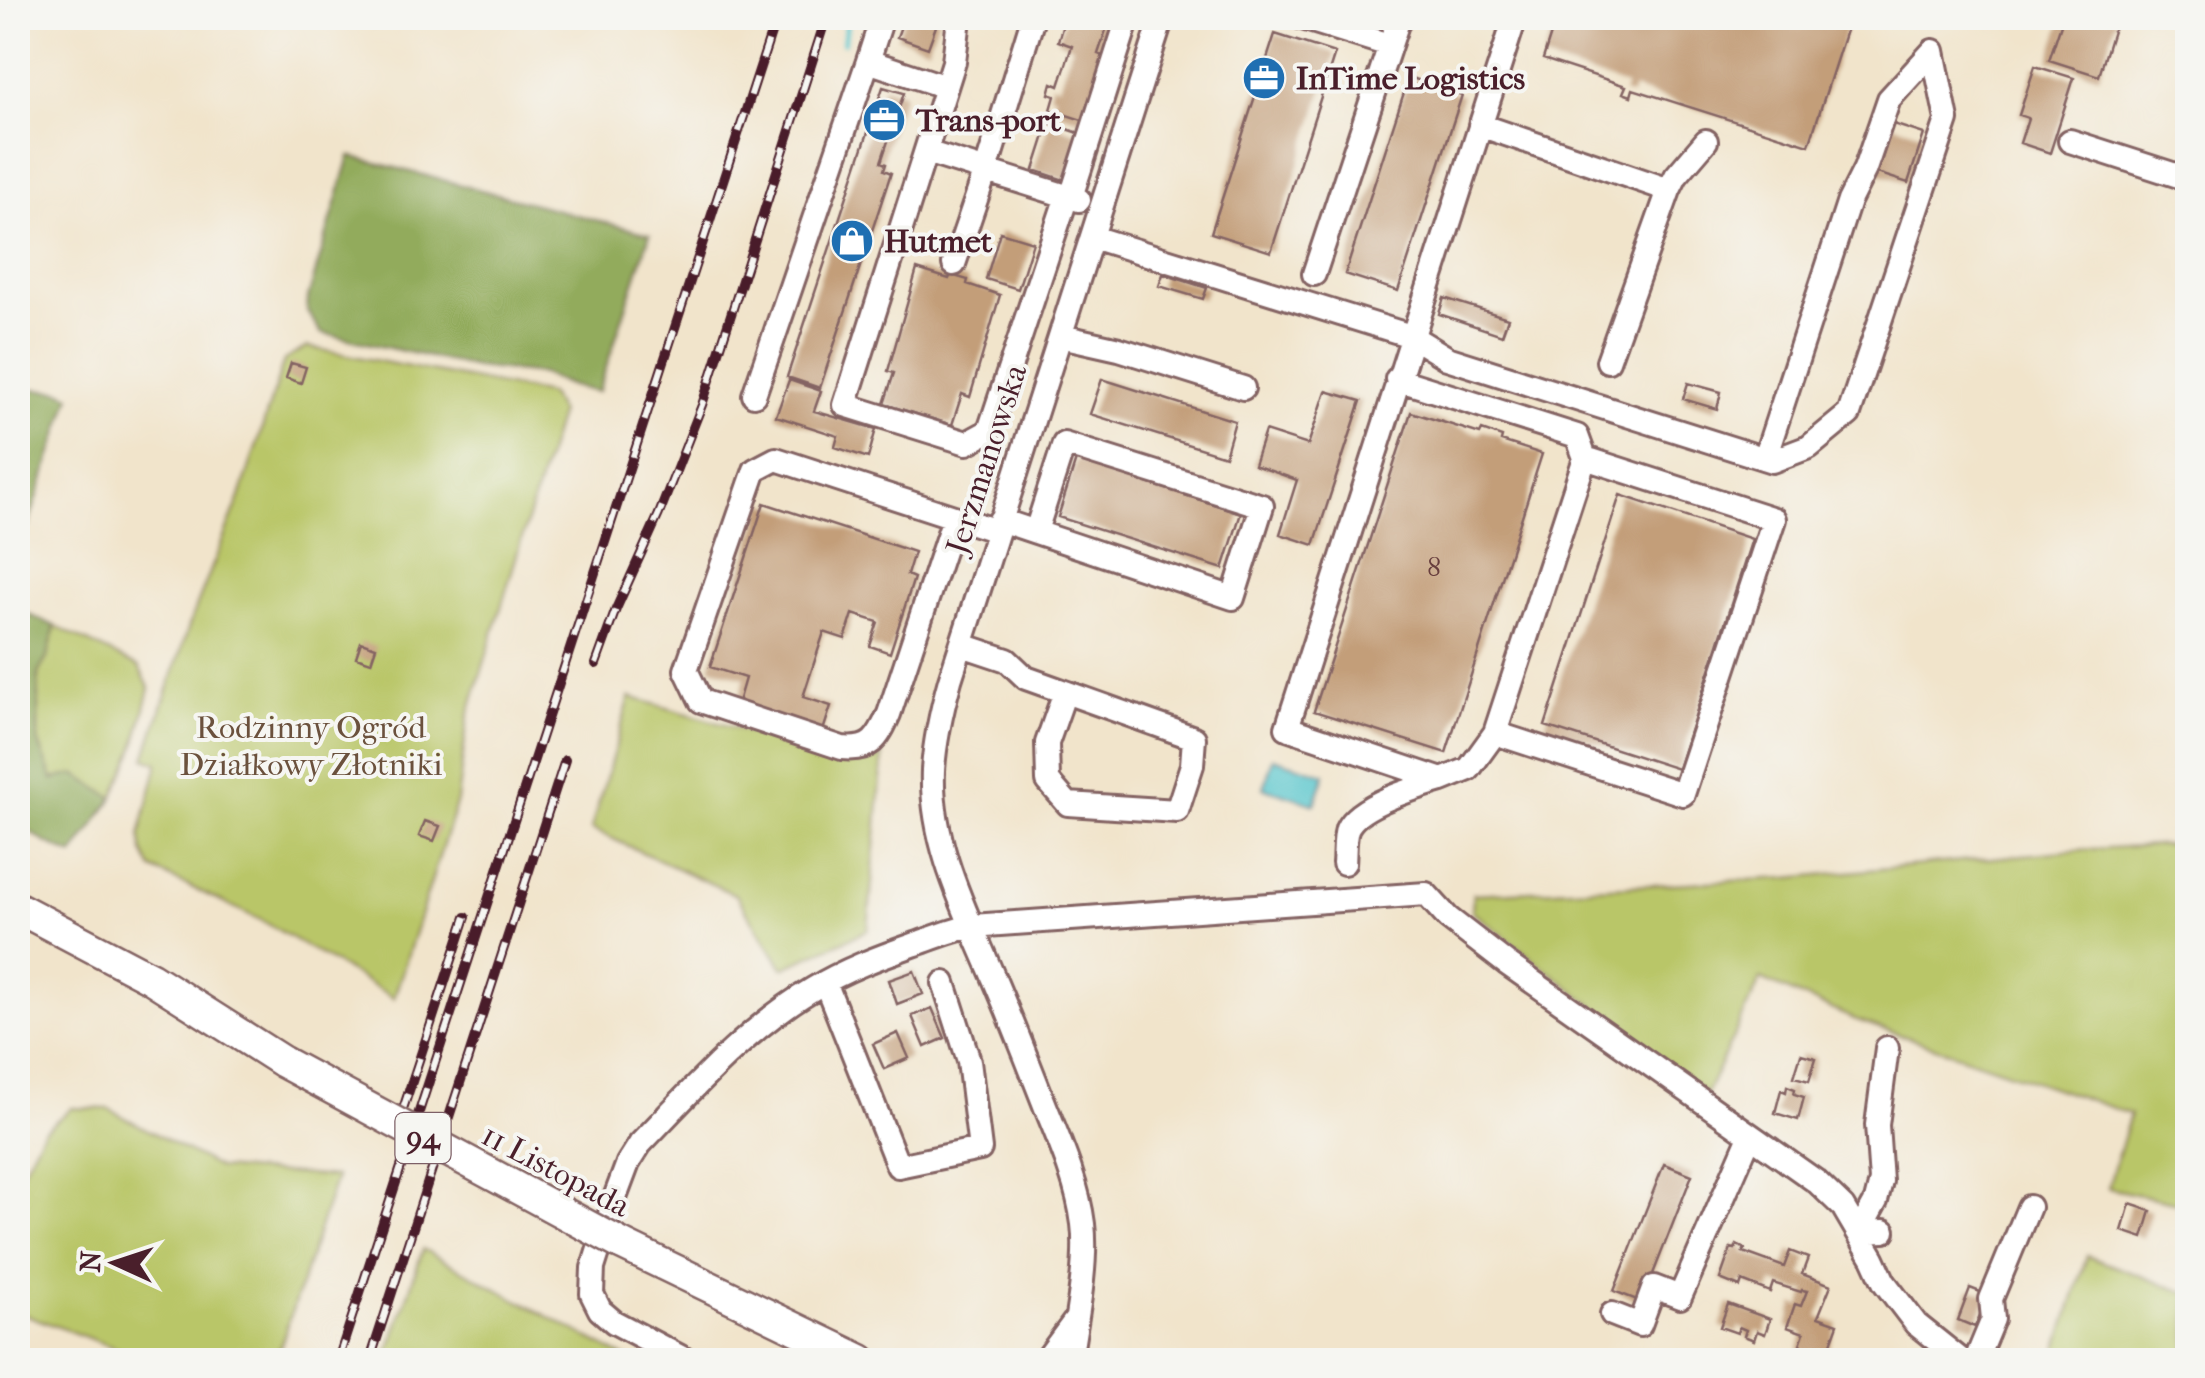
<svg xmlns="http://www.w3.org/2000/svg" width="2205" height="1378" font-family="'IM FELL French Canon',serif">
  <rect width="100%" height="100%" fill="#f6f6f2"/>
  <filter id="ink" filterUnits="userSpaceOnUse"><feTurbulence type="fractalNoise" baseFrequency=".01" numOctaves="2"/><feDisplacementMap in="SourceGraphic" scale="20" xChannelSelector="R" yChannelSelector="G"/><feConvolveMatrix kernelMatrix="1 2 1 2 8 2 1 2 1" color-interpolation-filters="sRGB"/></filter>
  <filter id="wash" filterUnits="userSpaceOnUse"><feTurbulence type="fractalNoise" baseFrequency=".0048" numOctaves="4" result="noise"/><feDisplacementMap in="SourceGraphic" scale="40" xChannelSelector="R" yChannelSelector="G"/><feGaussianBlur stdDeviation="2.25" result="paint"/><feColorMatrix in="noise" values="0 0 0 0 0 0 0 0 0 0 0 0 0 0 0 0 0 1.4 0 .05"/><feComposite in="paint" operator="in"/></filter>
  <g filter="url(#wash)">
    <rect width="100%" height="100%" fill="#f1e4cb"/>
    <!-- green -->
    <path fill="#b9c668" stroke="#82724a" stroke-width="2.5" d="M 307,347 L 549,394 L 560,412 L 468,717 L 457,801 L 394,998 L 261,920 L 152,869 L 143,852 L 140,835 L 158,763 L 145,758 L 191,620 L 240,497 L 284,360 Z
      M 55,626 L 139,667 L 150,689 L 134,750 L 113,798 L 75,774 L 53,780 L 38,741 L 38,672 L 48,656 Z
      M 630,697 L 858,764 L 883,756 L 868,930 L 783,968 L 736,895 L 591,829 Z
      M 2187,843 L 2187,1205 L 2108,1188 L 2130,1114 L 1854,1019 L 1761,979 L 1706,1094 L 1472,911 L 1473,894 L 1787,878 L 2075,850 Z
      M 72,1108 L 109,1109 L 219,1168 L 336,1177 L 276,1360 L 147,1360 L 18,1312 L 18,1178 L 43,1131 Z
      M 423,1249 L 629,1360 L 386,1360 Z
      M 2087,1256 L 2187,1293 L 2187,1360 L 2054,1360 Z"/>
    <!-- forest -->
    <path fill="#92ab5c" stroke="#6e6544" stroke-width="2.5" d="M 350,156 L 650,234 L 598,392 L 571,386 L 542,374 L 475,367 L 321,333 L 307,311 L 308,298 Z
      M 18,388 L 60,391 L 71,396 L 18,556 Z
      M 18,610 L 55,626 L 48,656 L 38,673 L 38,741 L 53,779 L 75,774 L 113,798 L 73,855 L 45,842 L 18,824 Z"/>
    <!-- water -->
    <path fill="#58c6cc" stroke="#51727c" stroke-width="2.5" d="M 1273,758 L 1325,774 L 1315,804 L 1264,788 Z"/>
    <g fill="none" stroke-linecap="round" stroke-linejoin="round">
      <!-- stream -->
      <path stroke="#58c6cc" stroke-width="6" d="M 844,42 L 847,18"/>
    </g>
    <g id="blocks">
      <!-- building -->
      <path fill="#c39e79" d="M 904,18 L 939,18 L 928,48 L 897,37 Z
        M 1065,18 L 1110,18 L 1098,54 L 1106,57 L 1085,121 L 1051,110 L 1055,96 L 1049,94 L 1052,83 L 1059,86 L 1072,46 L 1058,41 Z
        M 1556,18 L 1850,18 L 1809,145 L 1633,89 L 1631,96 L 1623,93 L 1626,86 L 1543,59 Z
        M 2063,18 L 2117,18 L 2099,76 L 2049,60 Z
        M 1275,34 L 1335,53 L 1271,252 L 1211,233 Z
        M 2035,66 L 2074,78 L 2050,153 L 2020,143 L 2028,118 L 2019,115 Z
        M 1409,77 L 1462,95 L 1398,291 L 1345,274 Z
        M 883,87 L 904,93 L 881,162 L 886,164 L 884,170 L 891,173 L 820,388 L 787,377 Z
        M 1049,123 L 1082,134 L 1067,181 L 1034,170 Z
        M 1893,124 L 1924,134 L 1908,183 L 1877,173 Z
        M 1000,232 L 1033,242 L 1018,289 L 986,279 Z
        M 917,269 L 949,279 L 951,275 L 968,280 L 967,284 L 1000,295 L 970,397 L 962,394 L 952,425 L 884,404 L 894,373 L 888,371 Z
        M 1163,274 L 1207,288 L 1203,299 L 1159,286 Z
        M 1444,298 L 1508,318 L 1502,335 L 1439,314 Z
        M 291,363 L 306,367 L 301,383 L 286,378 Z
        M 1102,379 L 1235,421 L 1225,456 L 1090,414 Z
        M 789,380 L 821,391 L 814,411 L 876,429 L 868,458 L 835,447 L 838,436 L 776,416 Z
        M 1688,383 L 1721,392 L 1717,409 L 1683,399 Z
        M 1326,391 L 1361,401 L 1314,545 L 1280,534 L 1297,480 L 1254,465 L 1265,431 L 1308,445 Z
        M 1411,412 L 1480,434 L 1482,430 L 1502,437 L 1501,441 L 1542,454 L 1446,753 L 1314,711 Z
        M 1076,460 L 1241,513 L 1223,569 L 1058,517 Z
        M 1620,495 L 1752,539 L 1678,769 L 1545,726 Z
        M 764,503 L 914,552 L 907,575 L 914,578 L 890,653 L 870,646 L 878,622 L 853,614 L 845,639 L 824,632 L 803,697 L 831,706 L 822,734 L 737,706 L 745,678 L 710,667 Z
        M 361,642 L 376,647 L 371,662 L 356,657 Z
        M 425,821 L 440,826 L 434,841 L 419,836 Z
        M 914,971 L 923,994 L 897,1004 L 889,980 Z
        M 932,1008 L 945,1038 L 925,1047 L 912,1016 Z
        M 898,1033 L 909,1058 L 884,1069 L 873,1044 Z
        M 1801,1054 L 1816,1058 L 1809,1081 L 1794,1077 Z
        M 1787,1086 L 1795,1089 L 1794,1094 L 1804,1097 L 1798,1120 L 1775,1113 L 1781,1090 L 1786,1092 Z
        M 1664,1164 L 1692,1175 L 1642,1302 L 1614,1291 Z
        M 2130,1204 L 2151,1211 L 2143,1238 L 2122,1231 Z
        M 1737,1245 L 1745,1249 L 1743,1252 L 1784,1267 L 1790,1251 L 1808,1258 L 1802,1274 L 1831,1285 L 1818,1317 L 1838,1324 L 1825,1360 L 1798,1350 L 1804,1333 L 1787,1327 L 1795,1304 L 1801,1306 L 1807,1291 L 1802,1290 L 1801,1292 L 1773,1283 L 1770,1292 L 1742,1281 L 1740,1287 L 1720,1279 L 1731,1248 L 1735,1249 Z
        M 1970,1288 L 1988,1295 L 1975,1327 L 1958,1320 Z
        M 1728,1304 L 1770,1319 L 1765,1334 L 1757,1331 L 1754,1340 L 1744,1336 L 1746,1330 L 1739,1327 L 1737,1333 L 1720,1327 Z"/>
    </g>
  </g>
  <g filter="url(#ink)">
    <use href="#blocks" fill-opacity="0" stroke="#846463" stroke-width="2.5"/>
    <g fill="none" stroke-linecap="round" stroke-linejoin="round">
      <!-- minor casing -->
      <g stroke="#846463" stroke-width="28">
        <path id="minor" d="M 959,18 L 954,62 L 845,405 L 967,443 L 989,431 L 1067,196
          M 1302,18 L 1389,45
          M 868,61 L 882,18
          M 1480,125 L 1669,190 L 1608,361
          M 2070,141 L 2188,179
          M 926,152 L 1079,200
          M 1669,190 L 1676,176 L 1706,141
          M 1071,197 L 1128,18
          M 1092,237 L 1411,336 L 1447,358 L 1772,461 L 1809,447 L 1849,414 L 1947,120 L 1933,51
          M 954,264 L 986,170 L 1033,18
          M 1314,274 L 1399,18
          M 1061,336 L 1119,349 L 1243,388
          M 1397,379 L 1577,436 L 1585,458 L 1495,733 L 1469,769 L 1442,780 L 1287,728 L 1515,18
          M 754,395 L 868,61 L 946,87
          M 1765,458 L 1849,201 L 1865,169 L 1889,99 L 1933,51
          M 954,518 L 889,714 C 878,739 871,751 842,748 L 701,701 L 686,670 L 755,470 L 776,459 L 997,531
          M 1000,520 L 1233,598 L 1262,506 L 1064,444 L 1036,531
          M 962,645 L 1007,660 L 1026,678 L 1194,738 L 1192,765 L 1177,811 L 1068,804 L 1048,781 L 1047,743 L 1065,692
          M 1495,733 L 1683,794 L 1774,519 L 1585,458
          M 1344,863 C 1345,853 1344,839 1347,829 C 1357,805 1418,787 1442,780
          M 825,982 L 898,1166 L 980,1149 L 969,1061 L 944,983
          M 1859,1232 L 1876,1201 L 1881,1181 L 1877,1125 L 1887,1048
          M 1859,1232 L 1884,1231
          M 1612,1314 L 1640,1325 L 1654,1287 L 1680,1297 L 1750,1136
          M 686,1360 L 614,1322 L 600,1310 L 592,1294 L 593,1268 L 616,1195 L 628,1163 L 640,1144 C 693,1089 747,1028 813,989 C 844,970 879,957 913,945 C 933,938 952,930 972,926 L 1426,894 L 1448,918 L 1506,963 L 1817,1182 L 1843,1207 L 1873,1258 L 1884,1282 L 1916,1324 L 1961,1360
          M 1046,1360 L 1074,1322
          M 1070,1360 C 1076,1321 1088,1263 1083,1224 C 1078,1184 1061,1145 1046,1108 C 1029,1065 1013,1023 995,981 C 967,914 930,844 933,770 C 935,739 942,709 950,680 L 1162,18
          M 1976,1360 L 1993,1319 L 1991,1299 L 2029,1207"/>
      </g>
      <!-- major casing -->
      <g stroke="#846463" stroke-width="35">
        <path id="major" d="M 18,908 L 151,978 L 283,1062
          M 621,1244 L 861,1360"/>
      </g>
      <!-- minor -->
      <use href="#minor" stroke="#fff" stroke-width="22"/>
      <!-- major -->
      <use href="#major" stroke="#fff" stroke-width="30"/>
      <!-- rail casing -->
      <g stroke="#4a1f2b" stroke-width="10">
        <path id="rail" d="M 596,664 L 616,609 L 659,514 L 702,405 L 826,18
          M 402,1112 L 466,917
          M 338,1360 L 776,18
          M 370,1360 L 565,760"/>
      </g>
      <!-- rail -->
      <use href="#rail" stroke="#f6f6f2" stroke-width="6" stroke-dasharray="19" stroke-linecap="butt"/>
      <!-- major-bridge casing -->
      <g stroke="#846463" stroke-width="35" stroke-linecap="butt">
        <path id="major-bridge" d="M 283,1062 L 621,1244"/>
      </g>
      <!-- major-bridge -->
      <use href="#major-bridge" stroke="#fff" stroke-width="30"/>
    </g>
  </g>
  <!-- icons -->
  <defs>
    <g id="office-disc" transform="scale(2.25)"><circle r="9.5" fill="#1f6fb2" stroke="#f6f6f2"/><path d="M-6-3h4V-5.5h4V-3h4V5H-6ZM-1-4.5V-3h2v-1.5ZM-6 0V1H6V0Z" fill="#fff"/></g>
    <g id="shop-disc" transform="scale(2.25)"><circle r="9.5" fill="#1f6fb2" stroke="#f6f6f2"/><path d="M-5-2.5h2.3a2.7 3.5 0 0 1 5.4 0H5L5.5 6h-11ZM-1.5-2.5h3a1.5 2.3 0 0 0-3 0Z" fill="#fff"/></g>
  </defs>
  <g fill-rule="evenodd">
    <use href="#office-disc" x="1264" y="78"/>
    <use href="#office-disc" x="884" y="120"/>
    <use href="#shop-disc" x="852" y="241"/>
  </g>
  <g text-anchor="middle" stroke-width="8" stroke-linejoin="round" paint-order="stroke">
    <!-- number labels -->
    <g font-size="28" fill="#683f3e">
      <text x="1434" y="576">8</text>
    </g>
    <!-- shield labels -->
    <rect fill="#f6f6f2" stroke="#7e6067" stroke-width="2.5" x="395.5" y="1113" width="55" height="50" rx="8"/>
    <g font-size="30" font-weight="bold" fill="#4a1f2b">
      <text x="423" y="1148">94</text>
    </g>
    <!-- poi labels -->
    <g font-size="32" font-weight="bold" fill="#4a1f2b" stroke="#f6f6f2" text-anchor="start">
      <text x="1296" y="89">InTime Logistics</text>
      <text x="916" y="131">Trans-port</text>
      <text x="884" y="252">Hutmet</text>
    </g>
    <!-- street labels -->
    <g font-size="32" fill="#4a1f2b" stroke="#f6f6f2">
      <text transform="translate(986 459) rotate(-72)" y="11">Jerzmanowska</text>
      <text transform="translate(556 1170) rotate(28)" y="11">11 Listopada</text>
    </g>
    <!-- park labels -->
    <g font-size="32" fill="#6b513d" stroke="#f6f6f2">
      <text x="311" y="738">Rodzinny Ogród<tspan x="311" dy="37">Działkowy Złotniki</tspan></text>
    </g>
  </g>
  <!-- margin -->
  <rect width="2205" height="1378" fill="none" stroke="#f6f6f2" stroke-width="60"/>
  <!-- north arrow -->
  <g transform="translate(115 1263) rotate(273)" stroke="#f6f6f2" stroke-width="8" paint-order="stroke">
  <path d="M0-8L18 38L0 25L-18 38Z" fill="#4a1f2b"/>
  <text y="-15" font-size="28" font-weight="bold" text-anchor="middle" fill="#4a1f2b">N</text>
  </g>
</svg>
